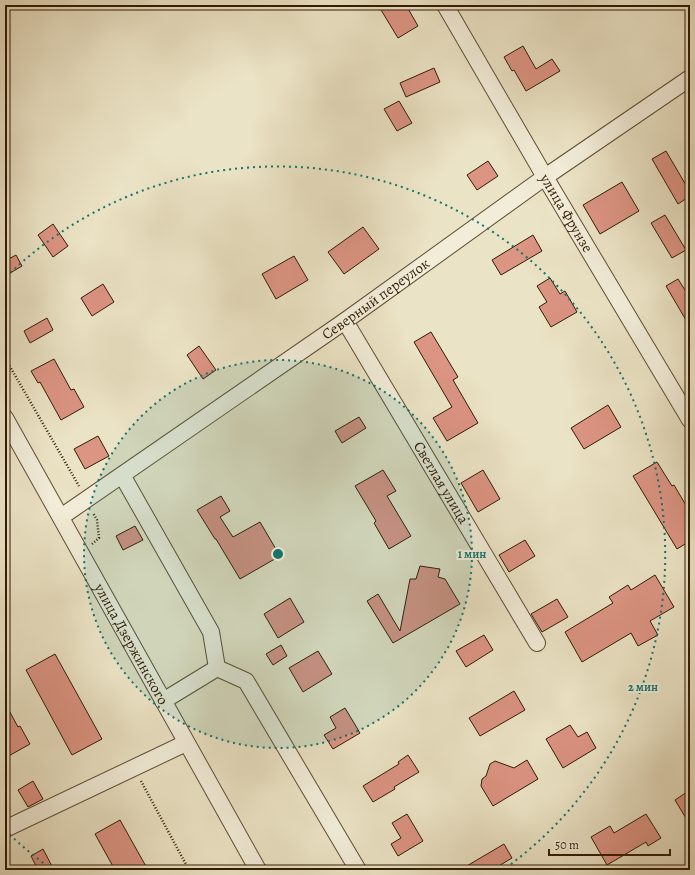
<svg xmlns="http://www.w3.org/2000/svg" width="695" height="875" font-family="Alegreya,serif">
  <rect width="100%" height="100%" fill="#ebe3c5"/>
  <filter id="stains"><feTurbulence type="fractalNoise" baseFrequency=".005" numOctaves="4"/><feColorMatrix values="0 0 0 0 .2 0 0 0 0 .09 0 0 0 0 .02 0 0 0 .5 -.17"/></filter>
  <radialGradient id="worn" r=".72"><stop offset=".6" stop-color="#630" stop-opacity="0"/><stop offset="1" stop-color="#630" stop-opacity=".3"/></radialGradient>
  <!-- building -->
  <path fill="#dc9483" stroke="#301b04" d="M 378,5 L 406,5 L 418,26 L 398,38 Z
    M 523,46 L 536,69 L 552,59 L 560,71 L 526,91 L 514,70 L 512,71 L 504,57 Z
    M 434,68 L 440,82 L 406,97 L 400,83 Z
    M 399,101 L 412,123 L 397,131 L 384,109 Z
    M 666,151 L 690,192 L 690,196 L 678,204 L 652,159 Z
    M 488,161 L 498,176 L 477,190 L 467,175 Z
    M 622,182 L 639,211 L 600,234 L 583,205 Z
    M 665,215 L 686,250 L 672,258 L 651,223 Z
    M 53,224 L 68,246 L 53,257 L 38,235 Z
    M 363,227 L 379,249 L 344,274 L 328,252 Z
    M 533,235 L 542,251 L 501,275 L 492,260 Z
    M 16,255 L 22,266 L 5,276 L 5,261 Z
    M 294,256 L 308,280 L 276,299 L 262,274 Z
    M 550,278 L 560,294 L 565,291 L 577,312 L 551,327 L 539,307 L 547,302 L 537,286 Z
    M 678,279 L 690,298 L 690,327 L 666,286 Z
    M 103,284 L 114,302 L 92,316 L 81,298 Z
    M 47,318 L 53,330 L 30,343 L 24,331 Z
    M 431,332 L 458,377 L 453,380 L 478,423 L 447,441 L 433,418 L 452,407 L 414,342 Z
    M 199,346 L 216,370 L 203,379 L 187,355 Z
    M 54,359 L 71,390 L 74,389 L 84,407 L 61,420 L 40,382 L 38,383 L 31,371 Z
    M 608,405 L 621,427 L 584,449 L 571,428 Z
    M 359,417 L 366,428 L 342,443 L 335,431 Z
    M 98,436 L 109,456 L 85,469 L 74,449 Z
    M 657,462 L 672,486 L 674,485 L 690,512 L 690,541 L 677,549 L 633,476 Z
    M 383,470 L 396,491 L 387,496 L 411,536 L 389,549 L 374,523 L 376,521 L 355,486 Z
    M 483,470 L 500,499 L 478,512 L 461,483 Z
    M 221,496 L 230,511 L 220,517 L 233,537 L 260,522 L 280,556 L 240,579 L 216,539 L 215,539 L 197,510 Z
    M 135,526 L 143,540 L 123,550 L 116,536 Z
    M 525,540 L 535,556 L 509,572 L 499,555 Z
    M 420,566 L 440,569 L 438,577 L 445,579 L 460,604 L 393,643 L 367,601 L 378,594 L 400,631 L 410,579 L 416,579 Z
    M 655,575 L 674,607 L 650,621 L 658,635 L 638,646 L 631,633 L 582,662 L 565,632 L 613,603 L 609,597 L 628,585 L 631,590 Z
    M 290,598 L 304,622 L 278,638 L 264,614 Z
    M 557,599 L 568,617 L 542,632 L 531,614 Z
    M 484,635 L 493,650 L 466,667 L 456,651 Z
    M 281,645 L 287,656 L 273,665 L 266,654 Z
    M 318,651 L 332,674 L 303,692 L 289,668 Z
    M 55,654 L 102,739 L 72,755 L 26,670 Z
    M 514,691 L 525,710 L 480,736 L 469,718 Z
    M 5,703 L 18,727 L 20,726 L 30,744 L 5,758 Z
    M 345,708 L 360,733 L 333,749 L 324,735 L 336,728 L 330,717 Z
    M 570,725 L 578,737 L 587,732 L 596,748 L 563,768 L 546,739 Z
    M 408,755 L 419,772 L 394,787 L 395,789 L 373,802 L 363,786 L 399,764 L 398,762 Z
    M 527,760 L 538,779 L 493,806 L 481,786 L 482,779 L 486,776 L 490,764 L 495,761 L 514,768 Z
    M 33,781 L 43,799 L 28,807 L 18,790 Z
    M 690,790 L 690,825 L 675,800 Z
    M 407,814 L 423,841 L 398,856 L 391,844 L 401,838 L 392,823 Z
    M 646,814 L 661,838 L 648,846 L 646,842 L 607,865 L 591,837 L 610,826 L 614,833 Z
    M 120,820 L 148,870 L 115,870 L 95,834 Z
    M 504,844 L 512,858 L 492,870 L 460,870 Z
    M 43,849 L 54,870 L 38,870 L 31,856 Z"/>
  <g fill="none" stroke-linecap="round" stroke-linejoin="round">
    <!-- minor casing -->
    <g stroke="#5f4d34" stroke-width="18">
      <g id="minor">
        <path id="s1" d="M 445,5 L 545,177 L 690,420"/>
        <path id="s2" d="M 345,321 L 537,643"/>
        <path id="s3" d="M 5,418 C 90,568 173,720 258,870"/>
        <path d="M 122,475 L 211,632 L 217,668 L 246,681 L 358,870"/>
        <path id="s4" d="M 61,517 L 345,321 L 545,177 L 690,78"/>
        <path d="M 163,701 L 217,668"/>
        <path d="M 5,829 L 186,743"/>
      </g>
    </g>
    <!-- path -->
    <path stroke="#301b04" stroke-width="2.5" stroke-dasharray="1 2" stroke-linecap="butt" d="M 5,358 L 79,486
      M 92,544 L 99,538 L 97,520 L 93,513
      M 141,781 L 189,870"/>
    <!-- minor -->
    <use href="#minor" stroke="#f2edd9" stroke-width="16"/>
  </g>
  <!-- distance rings -->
  <circle cx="278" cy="554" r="194" fill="#0f766e" fill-opacity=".12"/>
  <g fill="none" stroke="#0f766e" stroke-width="2" stroke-dasharray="2 4">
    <circle cx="278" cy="554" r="194"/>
    <path d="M53 870A388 388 0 0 1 6 831M6 277A388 388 0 1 1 503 870"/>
  </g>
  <g text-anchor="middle" stroke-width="4" stroke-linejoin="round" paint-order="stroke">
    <!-- street labels -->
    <g font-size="15" fill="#301b04" stroke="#f2edd9">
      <text dy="5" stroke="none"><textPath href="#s1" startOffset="241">улица Фрунзе</textPath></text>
      <text dy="5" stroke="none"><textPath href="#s4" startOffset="383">Северный переулок</textPath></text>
      <text dy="5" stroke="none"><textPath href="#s2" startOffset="188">Светлая улица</textPath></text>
      <text dy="5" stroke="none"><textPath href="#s3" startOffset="259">улица Дзержинского</textPath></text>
    </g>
  </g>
  <circle cx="278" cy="554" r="6" fill="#0f766e" stroke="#f2edd9" stroke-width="2"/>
  <g font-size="12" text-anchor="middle" font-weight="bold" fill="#0f766e" stroke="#f2edd9" stroke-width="4" stroke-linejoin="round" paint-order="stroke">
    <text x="472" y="558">1 мин</text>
    <text x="643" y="691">2 мин</text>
  </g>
  <!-- margin -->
  <rect width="695" height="875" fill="none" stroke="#ebe3c5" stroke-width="20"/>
  <rect x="6" y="6" width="683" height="863" fill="none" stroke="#301b04" stroke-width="2"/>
  <rect x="10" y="10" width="675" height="855" fill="none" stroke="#301b04"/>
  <!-- scale -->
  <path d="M549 849v6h121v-6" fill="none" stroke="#301b04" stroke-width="2"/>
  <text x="555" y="849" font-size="12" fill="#301b04" stroke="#f2edd9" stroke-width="3" paint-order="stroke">50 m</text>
  <rect width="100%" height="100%" filter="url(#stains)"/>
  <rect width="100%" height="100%" fill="url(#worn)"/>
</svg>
